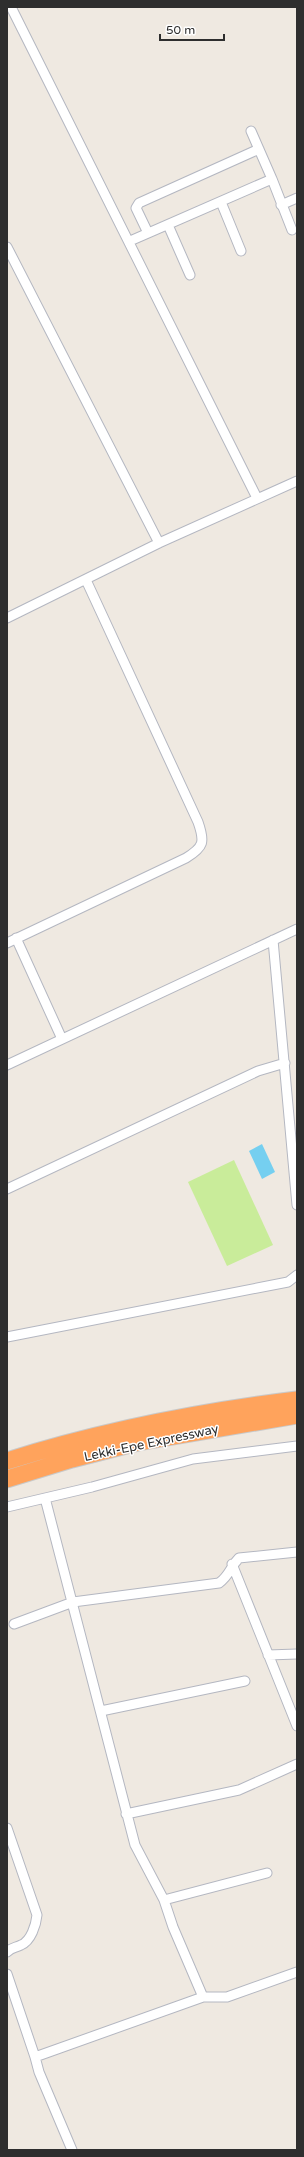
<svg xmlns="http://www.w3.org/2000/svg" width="304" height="2157" font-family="'Varela Round',sans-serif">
  <rect width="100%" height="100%" fill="#efe9e1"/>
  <!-- pitch -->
  <path fill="#c9ec9a" d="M 234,1160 L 273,1245 L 227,1266 L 188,1182 Z"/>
  <!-- water -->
  <path fill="#75cff0" d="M 262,1144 L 275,1172 L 262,1179 L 249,1151 Z"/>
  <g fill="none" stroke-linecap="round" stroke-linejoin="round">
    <!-- street casing -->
    <g stroke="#b4b7c1" stroke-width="11">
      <path id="street" d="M 11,7 L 257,498
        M 251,131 L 272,179
        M 221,202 L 241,251
        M 281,205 L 297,198
        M 168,225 L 190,275
        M 148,233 L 136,208 L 139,203 L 259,149
        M 130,241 L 272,179 L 292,230
        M 7,247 L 159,543
        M 7,618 L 159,543 L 297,481
        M 16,938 L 62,1039
        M 273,940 L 297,1205
        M 7,943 L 186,858 C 204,847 205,842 198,822 L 86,580
        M 7,1065 L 297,929
        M 7,1189 L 258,1071 L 285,1063
        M 7,1337 L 288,1282 L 297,1275
        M 45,1498 L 135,1845 L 164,1900 L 173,1927 L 203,1997
        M 7,1507 L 92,1487 L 193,1459 L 297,1446
        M 232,1564 L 297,1726
        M 14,1624 L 73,1602 L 219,1583 C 230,1575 230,1567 239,1558 L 297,1552
        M 268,1655 L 297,1654
        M 101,1711 L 245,1681
        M 126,1814 L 239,1790 L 297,1764
        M 7,1828 L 37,1915 C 36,1925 31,1941 21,1945 C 15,1948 12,1947 7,1952
        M 164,1900 L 267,1873
        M 7,1974 L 35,2057
        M 72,2150 L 39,2072 L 35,2057 L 203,1997 L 227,1997 L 297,1972"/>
    </g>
    <!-- highway casing -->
    <g stroke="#c9c9c9" stroke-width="19">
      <path id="highway" d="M 7,1461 C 102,1431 198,1412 297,1400
        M 7,1479 L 72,1459 L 138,1442 L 297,1415"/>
    </g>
    <!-- street -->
    <use href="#street" stroke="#fff" stroke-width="9"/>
    <!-- highway -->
    <use href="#highway" stroke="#ffa35c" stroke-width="17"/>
  </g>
  <g text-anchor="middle" stroke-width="3" stroke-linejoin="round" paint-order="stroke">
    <!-- street labels -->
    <g font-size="13" fill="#2e2e2e" stroke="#fff">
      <text transform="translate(151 1442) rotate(-12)" y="5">Lekki-Epe Expressway</text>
    </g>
  </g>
  <!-- border -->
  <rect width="304" height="2157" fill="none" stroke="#2e2e2e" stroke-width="16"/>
  <!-- scale -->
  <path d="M160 34v6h64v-6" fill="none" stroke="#2e2e2e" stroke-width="2"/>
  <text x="166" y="34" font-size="12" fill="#2e2e2e" stroke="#ffffff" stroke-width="3" paint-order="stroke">50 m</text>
</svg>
